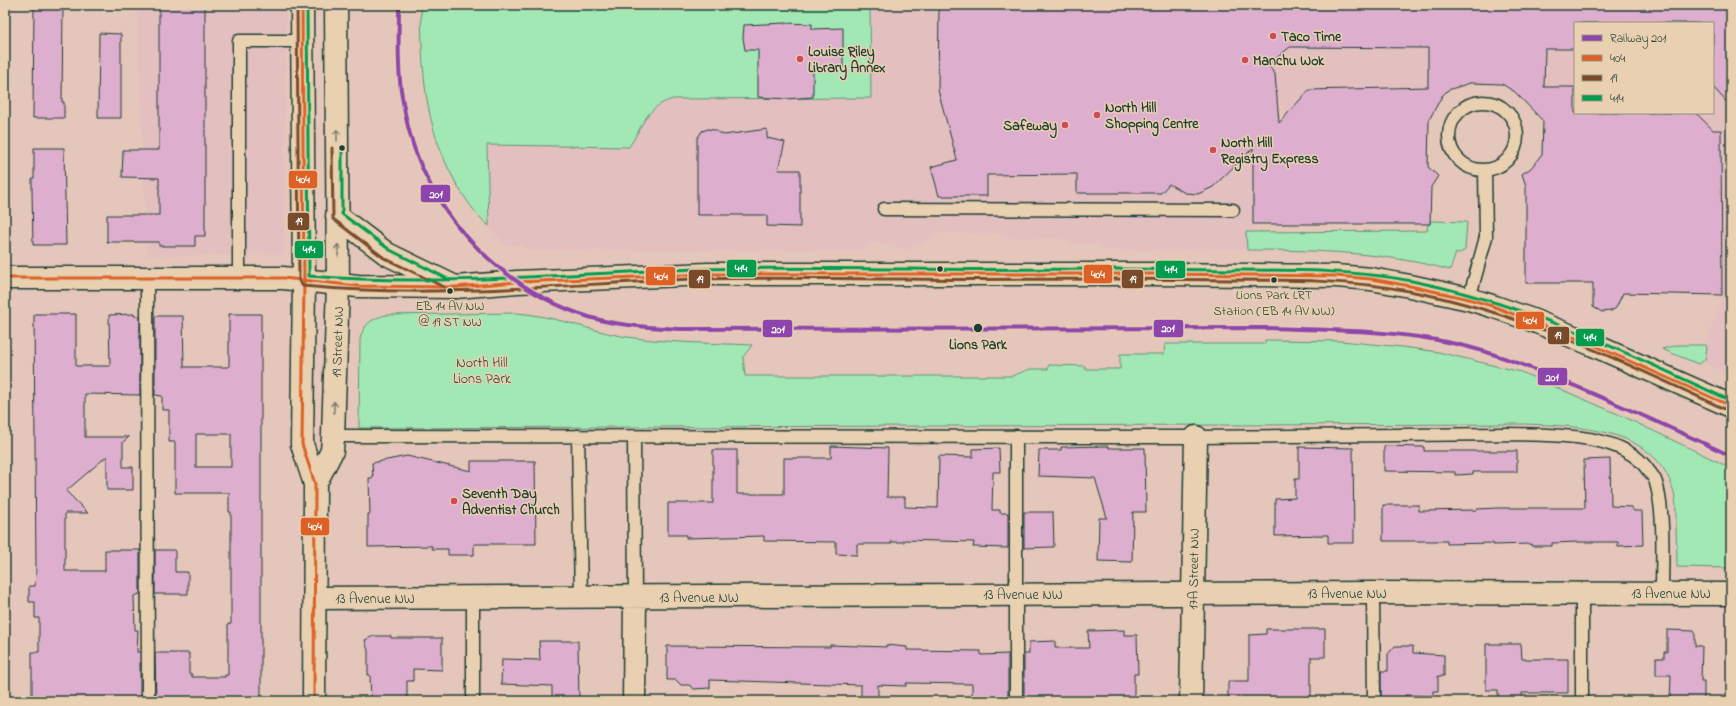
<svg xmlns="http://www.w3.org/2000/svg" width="1736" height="706" font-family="'Indie Flower',sans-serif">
  <rect width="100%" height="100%" fill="#e5c6ba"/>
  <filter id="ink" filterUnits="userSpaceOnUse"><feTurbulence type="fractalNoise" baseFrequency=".025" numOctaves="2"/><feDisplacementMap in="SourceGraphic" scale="8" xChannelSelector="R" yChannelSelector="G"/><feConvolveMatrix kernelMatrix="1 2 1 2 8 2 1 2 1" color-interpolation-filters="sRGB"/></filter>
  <g filter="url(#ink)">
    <!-- built -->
    <path fill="#e3bfc0" d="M 137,5 L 286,5 L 284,254 L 147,256 Z
      M 870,5 L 1731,5 L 1731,375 L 1701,361 L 1722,295 L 1721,130 L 1704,130 L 1696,113 L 1713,113 L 1713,23 L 1575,23 L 1575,87 L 1544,87 L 1545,50 L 1428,48 L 1428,87 L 1309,90 L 1288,113 L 1270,95 L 1250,150 L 1253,155 L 1253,224 L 1247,249 L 1103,250 L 1100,246 L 1082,243 L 1078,245 L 1062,239 L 1052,238 L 1001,238 L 1001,233 L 935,233 L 934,238 L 907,249 L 872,242 L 865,250 L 528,250 L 521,245 L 506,245 L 489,226 L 487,145 L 629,147 L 637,135 L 640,125 L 652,109 L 664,102 L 673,99 L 871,98 Z"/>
    <!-- green -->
    <path fill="#a2e8b5" stroke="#609274" d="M 421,5 L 870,5 L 871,98 L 673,99 C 645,107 643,126 629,147 L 487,145 L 489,226 C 475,214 465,198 456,183 C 423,124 422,70 421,5 Z
      M 1430,221 L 1467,222 L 1465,250 L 1458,254 L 1456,253 L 1450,270 C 1384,252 1315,250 1247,250 L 1246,232 L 1427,231 L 1428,224 L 1430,224 Z
      M 517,313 C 554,316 585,329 621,336 C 664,343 708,343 752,345 L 743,357 L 745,376 L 1012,376 L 1030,369 L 1048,369 L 1049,365 L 1085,366 L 1085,369 L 1120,369 L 1120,354 L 1164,354 L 1165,344 L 1265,344 L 1265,340 L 1341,341 L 1402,347 L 1438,352 L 1521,372 L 1620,415 L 1731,468 L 1731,568 L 1677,567 C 1677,551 1676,535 1676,518 C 1676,512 1676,504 1675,497 C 1661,428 1581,426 1524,424 L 359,428 L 360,339 C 364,324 371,319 386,315 Z
      M 1678,345 L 1706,345 L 1707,347 L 1705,360 L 1698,364 L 1662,349 Z"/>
    <!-- building -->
    <path fill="#deaecf" stroke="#1f3d34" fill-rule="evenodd" d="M 159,5 L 205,5 L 205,236 L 195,236 L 195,246 L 159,246 L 159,242 L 107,242 L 107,215 L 159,215 L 159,178 L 122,177 L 123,150 L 159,150 Z
      M 939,5 L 1731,5 L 1731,107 L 1713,87 L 1713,23 L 1575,23 L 1575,49 L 1545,49 L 1544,87 L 1575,87 L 1575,113 L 1696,113 L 1713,130 L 1721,130 L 1722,295 L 1623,293 L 1616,308 L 1611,311 L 1602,312 L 1593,307 L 1593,283 L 1526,283 L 1526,186 L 1522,174 L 1531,168 L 1542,154 L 1543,121 L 1515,92 L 1502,84 L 1470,83 L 1448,90 L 1442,96 L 1429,120 L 1428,167 L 1438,176 L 1431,187 L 1430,224 L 1253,224 L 1253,148 L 1213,187 L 1198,194 L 1185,193 L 1169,184 L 1161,193 L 1077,193 L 1077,174 L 987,175 L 987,196 L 939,196 L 931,167 L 957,160 L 938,90 ZM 1290,47 L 1428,48 L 1428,87 L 1309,90 L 1279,123 L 1275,74 L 1268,65 Z
      M 34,6 L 63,6 L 62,102 L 64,102 L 64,118 L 33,118 Z
      M 785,23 L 812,24 L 812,29 L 843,28 L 843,68 L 813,68 L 813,97 L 786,99 L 758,97 L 758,50 L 745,50 L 743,38 L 744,25 Z
      M 99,33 L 121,34 L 121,118 L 98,118 Z
      M 708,129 L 714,130 L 724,135 L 767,129 L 767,138 L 785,142 L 778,170 L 800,170 L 800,227 L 767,226 L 767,215 L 697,215 L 697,139 L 702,131 Z
      M 34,148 L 64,148 L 66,245 L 33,245 L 32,190 L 32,179 L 34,178 Z
      M 34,314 L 76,314 L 76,366 L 110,366 L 109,315 L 134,314 L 134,316 L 140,316 L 140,395 L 85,394 L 85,437 L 129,437 L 123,442 L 123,467 L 133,467 L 133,490 L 107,490 L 107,456 L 66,491 L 88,513 L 65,513 L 65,571 L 105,571 L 105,550 L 140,550 L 140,594 L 134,596 L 135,630 L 138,630 L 137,652 L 140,652 L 140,700 L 34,701 L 34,698 L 32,698 L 32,652 L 39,652 L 39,618 L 35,618 L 35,602 L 29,602 L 29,586 L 35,586 L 36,571 Z
      M 229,314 L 261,314 L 261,700 L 156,700 L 155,653 L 189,653 L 189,674 L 192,674 L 192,677 L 225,677 L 225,675 L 228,675 L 228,624 L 231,624 L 231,512 L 229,512 L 229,493 L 175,493 L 175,442 L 169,442 L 169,410 L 162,410 L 162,396 L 155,395 L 155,316 L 183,316 L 184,367 L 229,367 ZM 196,434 L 231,434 L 231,467 L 196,467 Z
      M 831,446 L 888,448 L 887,497 L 905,497 L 905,507 L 938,508 L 939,456 L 973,457 L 973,449 L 999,448 L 1000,472 L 993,472 L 992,510 L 1000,510 L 1000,513 L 1008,513 L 1008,548 L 973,547 L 974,542 L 904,540 L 904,542 L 891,542 L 891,544 L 857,544 L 857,555 L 836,554 L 836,542 L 764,541 L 764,536 L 686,538 L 686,535 L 668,535 L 668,503 L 713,503 L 713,450 L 737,450 L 737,494 L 784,494 L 784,458 L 831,458 Z
      M 1108,446 L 1109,448 L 1145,448 L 1146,512 L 1133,512 L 1132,562 L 1098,561 L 1099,518 L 1107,518 L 1095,478 L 1038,476 L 1039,450 L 1061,450 L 1061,447 Z
      M 1384,446 L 1424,447 L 1424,451 L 1517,451 L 1517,472 L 1473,472 L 1473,474 L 1455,475 L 1455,472 L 1384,471 Z
      M 1299,447 L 1353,448 L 1354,543 L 1328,543 L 1328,535 L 1275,536 L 1275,499 L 1295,498 L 1295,479 L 1299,479 Z
      M 407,456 L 471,471 L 471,461 L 535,461 L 536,544 L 474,544 L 474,555 L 448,555 L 448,549 L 432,549 L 432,546 L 368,547 L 368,514 L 370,514 L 369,478 L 373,478 L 372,463 Z
      M 1610,459 L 1611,506 L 1631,507 L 1634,511 L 1642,511 L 1643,545 L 1618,546 L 1618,542 L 1578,542 L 1552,543 L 1552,546 L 1531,546 L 1531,544 L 1493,545 L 1493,543 L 1447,544 L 1447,541 L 1383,541 L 1383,505 L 1419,505 L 1419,511 L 1477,510 L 1477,509 L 1497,508 L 1585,508 L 1584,460 Z
      M 1024,512 L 1053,512 L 1054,547 L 1024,548 Z
      M 155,550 L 175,550 L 175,572 L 188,572 L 188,594 L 155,594 Z
      M 1266,629 L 1325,629 L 1325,657 L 1311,657 L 1311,701 L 1228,701 L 1228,681 L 1249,681 L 1249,635 L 1266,634 Z
      M 1124,630 L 1124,635 L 1137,635 L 1138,674 L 1134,674 L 1134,701 L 1024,701 L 1024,654 L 1029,654 L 1029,642 L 1055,641 L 1055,648 L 1089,648 L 1088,631 Z
      M 1667,630 L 1695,631 L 1695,646 L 1702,646 L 1701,681 L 1704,681 L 1704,701 L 1670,701 L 1671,675 L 1656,675 L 1656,658 L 1664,658 L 1664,652 L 1667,652 Z
      M 373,636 L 391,636 L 391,638 L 442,638 L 442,670 L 413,669 L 413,681 L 407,681 L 407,701 L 371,701 L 370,675 L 368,675 L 368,651 L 365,640 Z
      M 539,641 L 578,641 L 579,701 L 552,701 L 552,686 L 501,684 L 502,659 L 540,660 Z
      M 1486,644 L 1521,644 L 1522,659 L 1568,659 L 1568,693 L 1522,693 L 1522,701 L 1498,701 L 1498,690 L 1486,690 Z
      M 830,645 L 886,647 L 886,645 L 907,647 L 907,650 L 981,651 L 981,655 L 1008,654 L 1008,701 L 972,701 L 972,684 L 906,683 L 906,686 L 878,685 L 878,701 L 861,701 L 861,685 L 710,680 L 710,688 L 694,689 L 689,685 L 681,685 L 676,680 L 667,680 L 667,646 L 830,647 Z
      M 1395,646 L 1413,646 L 1413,653 L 1444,655 L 1444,676 L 1438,676 L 1438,691 L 1433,691 L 1433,696 L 1405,695 L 1405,701 L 1381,701 L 1381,671 L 1388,671 L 1388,654 Z"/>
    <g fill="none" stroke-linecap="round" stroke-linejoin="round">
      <!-- lane casing -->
      <g stroke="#1f3d34" stroke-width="15">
        <path id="lane" d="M1449 136a34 34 0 1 1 68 0a34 34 0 1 1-68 0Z
          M 884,209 L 1233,210
          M 239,277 L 239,41 L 302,41
          M 147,278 L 148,701
          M 1469,299 L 1486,237 L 1485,171
          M 333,436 L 1196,437 L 1508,434 C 1550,435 1622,432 1648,470 C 1651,474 1655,478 1656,483 C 1665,513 1662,561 1662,593
          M 578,436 L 581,597
          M 634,436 L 635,597
          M 1016,436 L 1016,701
          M 1373,593 L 1374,701
          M 473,701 L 473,597
          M 1582,701 L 1582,593"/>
      </g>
      <!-- street casing -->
      <g stroke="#1f3d34" stroke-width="25">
        <path id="street" d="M 5,278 L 283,278 L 358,286 L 455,287 L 517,282 L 708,274 L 1157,274 L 1336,276 L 1371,279 L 1410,286 L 1469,299 L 1495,307 L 1532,320 L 1591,344 L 1731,406
          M 315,598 L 1373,593 L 1731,594
          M 634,701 L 635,597
          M 1191,701 L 1196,437"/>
      </g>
      <!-- secondary casing -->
      <g stroke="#1f3d34" stroke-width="25">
        <path id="secondary" d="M 302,5 L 304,281 L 302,444 L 315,484 L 314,701
          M 337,216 L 387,254 L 455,287
          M 315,484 L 332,451 L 333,436 L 338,284 L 336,5"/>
      </g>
      <!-- lane -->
      <use href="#lane" stroke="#e8d0b1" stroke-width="12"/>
      <!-- street -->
      <use href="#street" stroke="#e8d0b1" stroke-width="22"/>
      <!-- secondary -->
      <use href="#secondary" stroke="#e8d0b1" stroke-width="22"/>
      <!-- bus-1 casing -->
      <g stroke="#e8d0b1" stroke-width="6">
        <path id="bus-1" d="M 302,5 L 304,281 L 302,444 L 315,484 L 314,701
          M 5,278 L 283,278 L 358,286 L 455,287 L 517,282 L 708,274 L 1157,274 L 1336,276 L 1371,279 L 1410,286 L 1469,299 L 1495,307 L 1591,344 L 1731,406"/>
      </g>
      <!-- bus-2 casing -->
      <g stroke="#e8d0b1" stroke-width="6">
        <path id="bus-2" d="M 297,5 L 299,281 L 303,286 C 434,299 564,284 696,279 C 766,277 836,279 907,279 C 977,280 1048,279 1118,279 C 1157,279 1196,280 1235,280 C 1293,280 1352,280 1409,291 C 1521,312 1626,363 1729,411
          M 332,148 L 333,219 L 384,258 L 444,287"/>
      </g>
      <!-- bus-3 casing -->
      <g stroke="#e8d0b1" stroke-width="6">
        <path id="bus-3" d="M 307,5 L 309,276 C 440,287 570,273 701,269 C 771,267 841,269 911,269 C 977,270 1042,269 1108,269 C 1151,269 1195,270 1238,270 C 1296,270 1355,270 1412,281 C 1524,303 1628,353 1731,401
          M 342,148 L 342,214 L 390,250 L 448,279"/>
      </g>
      <!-- bus-1 -->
      <use href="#bus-1" stroke="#dd6124" stroke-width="3"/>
      <!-- bus-2 -->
      <use href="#bus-2" stroke="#7a4b2a" stroke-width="3"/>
      <!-- bus-3 -->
      <use href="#bus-3" stroke="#039c4e" stroke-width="3"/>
      <!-- rail-1 casing -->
      <g stroke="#e8d0b1" stroke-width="7">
        <path id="rail-1" d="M 399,5 C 399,33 397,61 401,90 C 405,118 412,148 425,174 C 456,240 519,295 589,317 C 618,326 649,327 679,329 L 1269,328 C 1332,330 1395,330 1456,344 C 1497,353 1535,370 1573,385 C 1626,408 1679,431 1731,456"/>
      </g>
      <!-- rail-1 -->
      <use href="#rail-1" stroke="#8e44ad" stroke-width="4"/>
    </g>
    <!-- one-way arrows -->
    <defs><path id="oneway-shaft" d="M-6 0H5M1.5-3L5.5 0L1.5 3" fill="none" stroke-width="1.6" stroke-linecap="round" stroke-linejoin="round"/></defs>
    <g stroke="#797f6c">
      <use href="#oneway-shaft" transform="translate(337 135) rotate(-90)"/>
      <use href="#oneway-shaft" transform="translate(338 250) rotate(-91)"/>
      <use href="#oneway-shaft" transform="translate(334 407) rotate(-88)"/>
    </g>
  </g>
  <!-- markers -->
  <g fill="#d1495b" stroke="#e8d0b1" stroke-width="1.5">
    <circle cx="1273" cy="36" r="4"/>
    <circle cx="800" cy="59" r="4"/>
    <circle cx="1245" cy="60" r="4"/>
    <circle cx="1097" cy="115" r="4"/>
    <circle cx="1065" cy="125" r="4"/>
    <circle cx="1213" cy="150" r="4"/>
    <circle cx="454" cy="501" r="4"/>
  </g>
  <g fill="#1f3d34" stroke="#e8d0b1" stroke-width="1.5">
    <circle cx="342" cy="148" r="3.5"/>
    <circle cx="940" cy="269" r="3.5"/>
    <circle cx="1274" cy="280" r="3.5"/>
    <circle cx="450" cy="291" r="3.5"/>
    <circle cx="978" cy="328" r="5"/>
  </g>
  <g text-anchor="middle" stroke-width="3" stroke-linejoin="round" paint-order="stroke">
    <!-- bus labels -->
    <g font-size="13" fill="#1f3d34" stroke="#e8d0b1">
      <text x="1274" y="299">Lions Park LRT<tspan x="1274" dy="16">Station (EB 14 AV NW)</tspan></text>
      <text x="450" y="310">EB 14 AV NW<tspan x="450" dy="16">@ 19 ST NW</tspan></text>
    </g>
    <!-- poi labels -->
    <g font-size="14" font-weight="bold" fill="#1f3d34" stroke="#e8d0b1" text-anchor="start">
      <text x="1281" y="41">Taco Time</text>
      <text x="808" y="56">Louise Riley<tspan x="808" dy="16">Library Annex</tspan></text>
      <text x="1253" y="65">Manchu Wok</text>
      <text x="1105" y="112">North Hill<tspan x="1105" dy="16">Shopping Centre</tspan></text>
      <text x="1057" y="130" text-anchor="end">Safeway</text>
      <text x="1221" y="147">North Hill<tspan x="1221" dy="16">Registry Express</tspan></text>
      <text x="462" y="498">Seventh Day<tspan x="462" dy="16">Adventist Church</tspan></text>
    </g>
    <!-- street labels -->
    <g font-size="14" fill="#1f3d34" stroke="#e8d0b1">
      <text transform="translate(337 342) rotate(-88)" y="5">19 Street NW</text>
      <text transform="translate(1193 569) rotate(-89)" y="5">17A Street NW</text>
      <text x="1347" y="598">13 Avenue NW</text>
      <text x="1671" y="598">13 Avenue NW</text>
      <text x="1023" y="599">13 Avenue NW</text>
      <text x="699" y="602">13 Avenue NW</text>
      <text x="375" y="603">13 Avenue NW</text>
    </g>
    <!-- stop labels -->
    <g font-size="14" font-weight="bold" fill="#1f3d34" stroke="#e8d0b1">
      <text x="978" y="349">Lions Park</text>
    </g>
    <!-- park labels -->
    <g font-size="14" fill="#26463a" stroke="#e8d0b1">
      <text x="482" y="367">North Hill<tspan x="482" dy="16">Lions Park</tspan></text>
    </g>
  </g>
  <g stroke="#e8d0b1" stroke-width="1.5">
    <rect x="288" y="170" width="30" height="19" rx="4" fill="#dd6124"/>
    <rect x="420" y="184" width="31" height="19" rx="4" fill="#8e44ad"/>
    <rect x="287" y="212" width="23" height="19" rx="4" fill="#7a4b2a"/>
    <rect x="294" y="240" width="30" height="19" rx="4" fill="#039c4e"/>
    <rect x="726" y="259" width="31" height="19" rx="4" fill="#039c4e"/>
    <rect x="1155" y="260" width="31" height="19" rx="4" fill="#039c4e"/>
    <rect x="1083" y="264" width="30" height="20" rx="4" fill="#dd6124"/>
    <rect x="645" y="266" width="31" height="20" rx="4" fill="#dd6124"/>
    <rect x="688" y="269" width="23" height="20" rx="4" fill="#7a4b2a"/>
    <rect x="1121" y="269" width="23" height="20" rx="4" fill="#7a4b2a"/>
    <rect x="1515" y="311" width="30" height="19" rx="4" fill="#dd6124"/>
    <rect x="1153" y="319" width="31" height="19" rx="4" fill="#8e44ad"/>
    <rect x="762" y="319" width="31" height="19" rx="4" fill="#8e44ad"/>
    <rect x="1547" y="326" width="23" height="19" rx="4" fill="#7a4b2a"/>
    <rect x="1575" y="328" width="30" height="19" rx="4" fill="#039c4e"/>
    <rect x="1537" y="367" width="31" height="19" rx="4" fill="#8e44ad"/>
    <rect x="300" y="517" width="30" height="19" rx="4" fill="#dd6124"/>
  </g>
  <g font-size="11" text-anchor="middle" font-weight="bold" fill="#fff">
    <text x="303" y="183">404</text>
    <text x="436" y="198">201</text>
    <text x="299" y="225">19</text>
    <text x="309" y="253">414</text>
    <text x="741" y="272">414</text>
    <text x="1171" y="273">414</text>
    <text x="1098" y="278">404</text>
    <text x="661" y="280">404</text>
    <text x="700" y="283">19</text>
    <text x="1133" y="283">19</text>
    <text x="1530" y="324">404</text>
    <text x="1168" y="332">201</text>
    <text x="778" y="333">201</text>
    <text x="1558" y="339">19</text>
    <text x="1590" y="341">414</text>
    <text x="1552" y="381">201</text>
    <text x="315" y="530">404</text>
  </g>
  <!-- margin -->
  <rect width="1736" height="706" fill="none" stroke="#e8d0b1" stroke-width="20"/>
  <rect x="10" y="10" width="1716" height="686" fill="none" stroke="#1f3d34" stroke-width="1.5" filter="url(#ink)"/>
  <!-- legend -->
  <rect x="1574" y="22" width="140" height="92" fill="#e8d0b1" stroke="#98957f"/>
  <rect x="1582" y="35" width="20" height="6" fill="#8e44ad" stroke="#98957f"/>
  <text x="1610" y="42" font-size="12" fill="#1f3d34">Railway 201</text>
  <rect x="1582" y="55" width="20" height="6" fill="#dd6124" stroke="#98957f"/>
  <text x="1610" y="62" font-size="12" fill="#1f3d34">404</text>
  <rect x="1582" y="75" width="20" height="6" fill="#7a4b2a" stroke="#98957f"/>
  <text x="1610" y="82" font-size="12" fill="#1f3d34">19</text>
  <rect x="1582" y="95" width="20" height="6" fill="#039c4e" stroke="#98957f"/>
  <text x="1610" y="102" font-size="12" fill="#1f3d34">414</text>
</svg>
